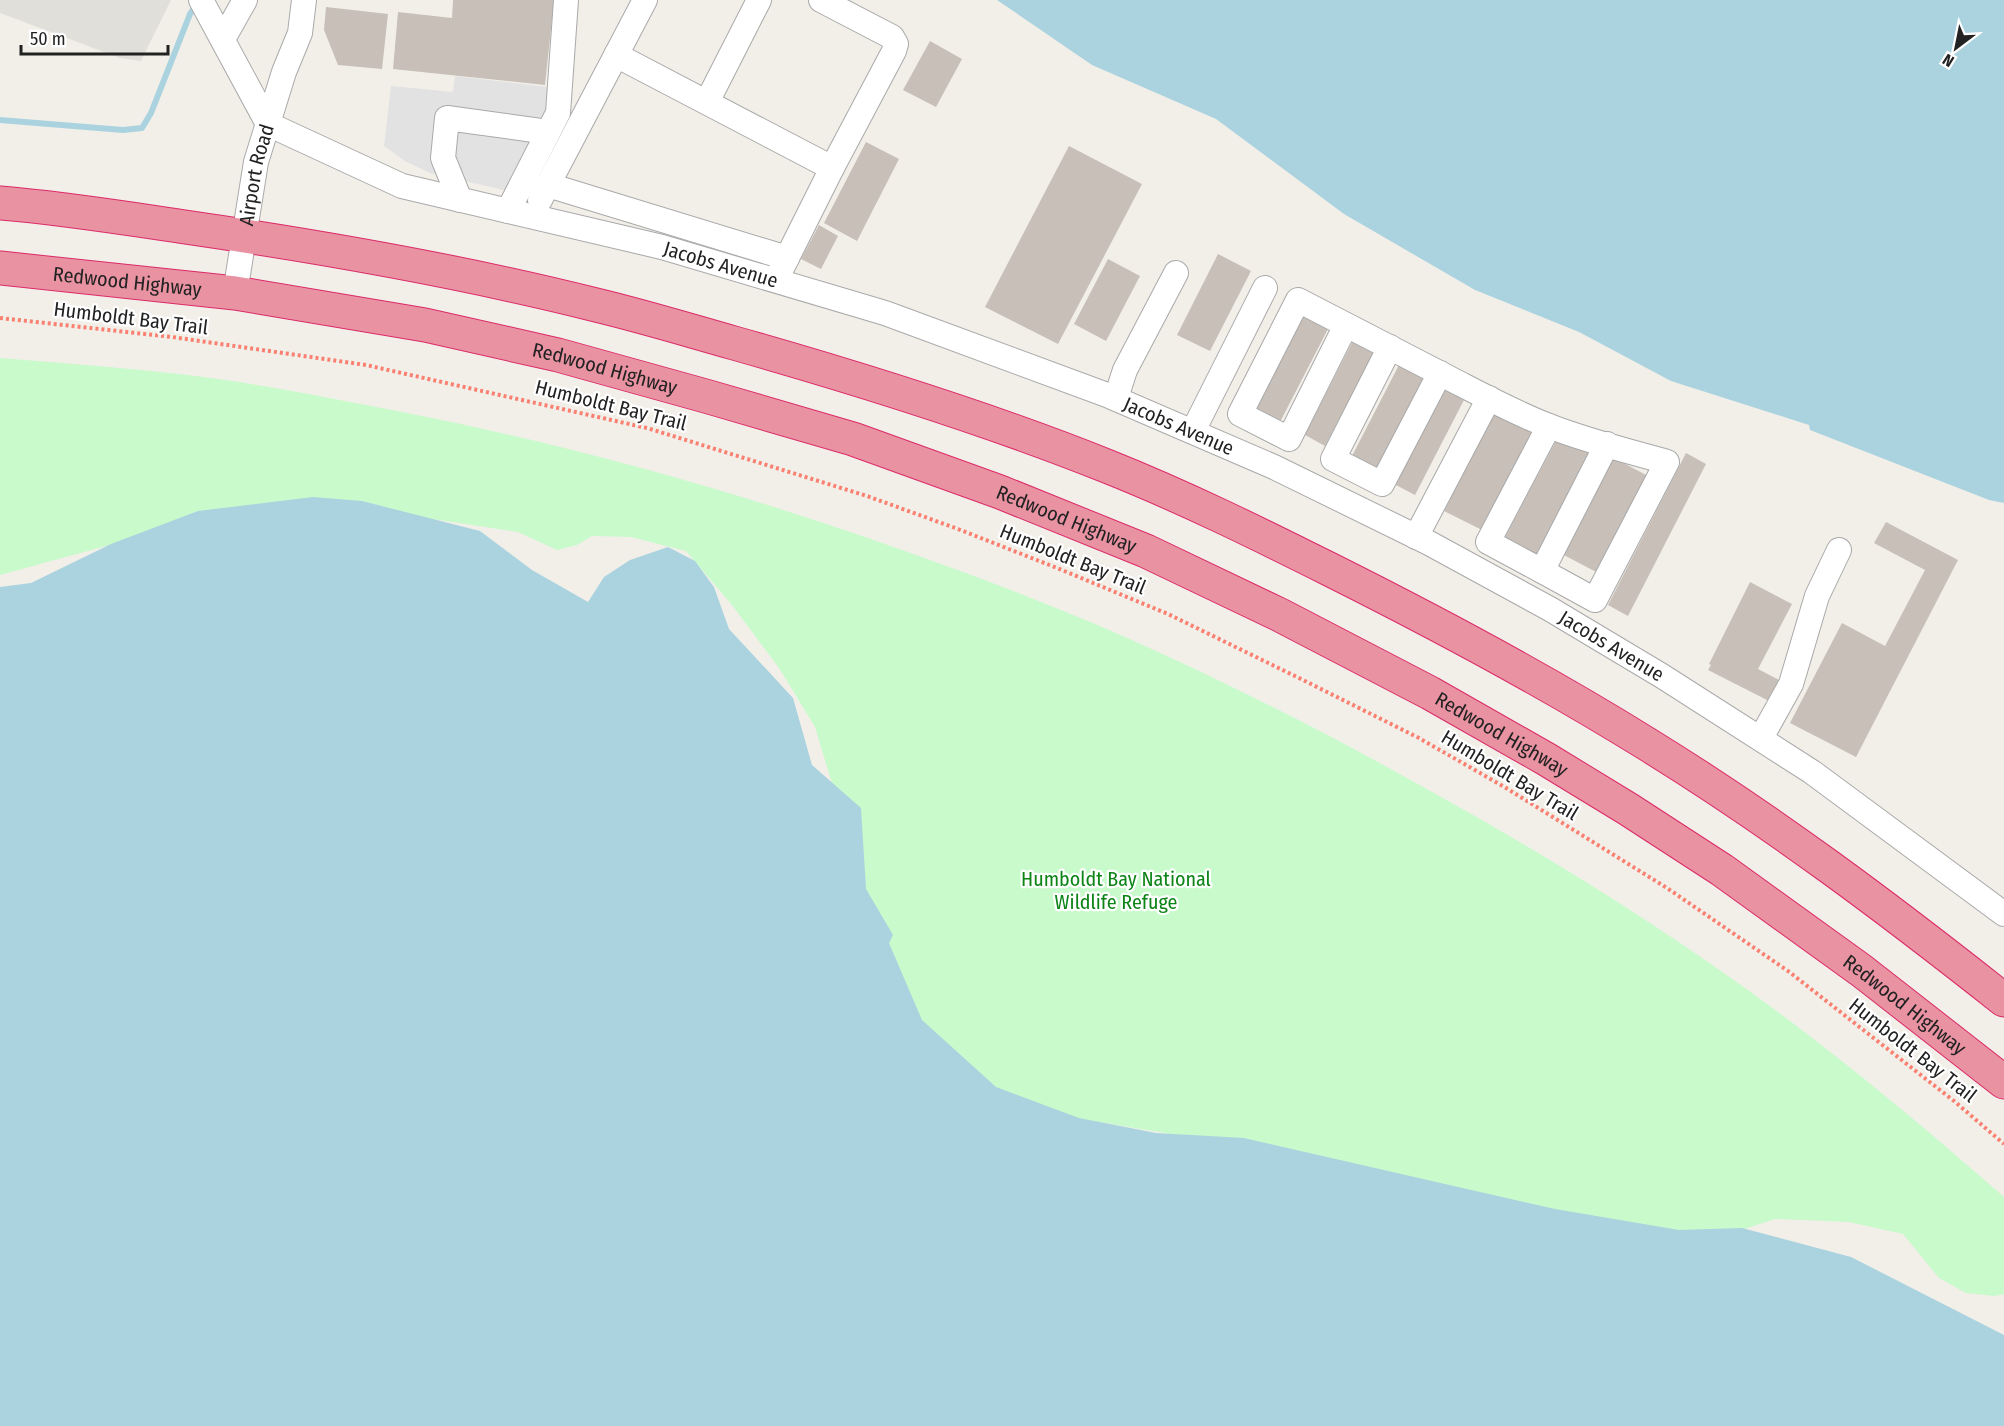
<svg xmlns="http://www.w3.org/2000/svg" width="2004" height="1426" font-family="'Fira Sans Condensed',sans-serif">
  <rect width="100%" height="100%" fill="#f2efe9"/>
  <!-- airport -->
  <path fill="#e1dfda" d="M 0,0 L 171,0 L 141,61 L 120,58 L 0,13 Z"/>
  <!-- park -->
  <path fill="#c8facc" d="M 0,358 C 63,363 126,368 188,375 C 262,384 334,399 407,413 C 564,444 717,486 868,538 C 969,573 1070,611 1167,656 C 1258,698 1347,744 1434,793 C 1560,863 1683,940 1798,1027 C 1869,1081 1937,1138 2004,1197 L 2004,1294 L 1995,1296 L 1966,1293 L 1939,1278 L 1903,1234 L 1849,1222 L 1775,1219 L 1717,1238 L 1638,1234 L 1269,1150 L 994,1105 L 931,1037 L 858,912 L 831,780 L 815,727 L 779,668 L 732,605 L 686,551 L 631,537 L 592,536 L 577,545 L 557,550 L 518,532 L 419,517 L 223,514 L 0,575 Z"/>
  <!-- parking -->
  <path fill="#e2e2e2" d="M 455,76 L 572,90 L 569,120 L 525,195 L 430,173 L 405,161 L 384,146 L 391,86 L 453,92 Z"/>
  <!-- water -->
  <path fill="#aad3df" d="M 997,0 L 2004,0 L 2004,503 L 1989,500 L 1810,430 L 1809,425 L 1671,381 L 1579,332 L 1475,290 L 1344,214 L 1216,119 L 1092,65 Z
    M 313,497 L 362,501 L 480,531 L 532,570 L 588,602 L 604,577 L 630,560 L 668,547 L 695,561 L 714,587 L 729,629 L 793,698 L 812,765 L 861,808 L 866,889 L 893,935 L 889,943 L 922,1020 L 996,1087 L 1079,1118 L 1156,1133 L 1244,1138 L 1555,1209 L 1679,1230 L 1742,1228 L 1851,1257 L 2004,1335 L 2004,1426 L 0,1426 L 0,587 L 31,583 L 111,544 L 198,511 Z"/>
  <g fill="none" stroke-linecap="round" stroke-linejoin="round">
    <!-- stream -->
    <path stroke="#aad3df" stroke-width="6" d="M 0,120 L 123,130 L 142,128 L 151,113 L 190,14 L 197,4"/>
  </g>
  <!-- building -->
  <path fill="#c7bfb8" d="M 453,0 L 554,0 L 545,85 L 393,69 L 398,12 L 452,18 Z
    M 326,7 L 388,14 L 382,69 L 338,65 L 324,30 Z
    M 930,41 L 962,59 L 936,107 L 903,90 Z
    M 866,142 L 899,159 L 857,241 L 824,223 Z
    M 1069,146 L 1142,184 L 1058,344 L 985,307 Z
    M 819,225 L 838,236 L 821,269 L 801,259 Z
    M 1218,254 L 1251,271 L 1210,351 L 1177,335 Z
    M 1108,259 L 1140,276 L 1106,341 L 1074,324 Z
    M 1300,312 L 1329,327 L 1279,424 L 1251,409 Z
    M 1356,335 L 1377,346 L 1325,446 L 1305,435 Z
    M 1401,361 L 1429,375 L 1379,472 L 1351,458 Z
    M 1444,389 L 1464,400 L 1415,495 L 1394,484 Z
    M 1494,414 L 1532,433 L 1482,530 L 1444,511 Z
    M 1558,437 L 1592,454 L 1537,559 L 1503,541 Z
    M 1686,453 L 1706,464 L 1628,616 L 1608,605 Z
    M 1612,457 L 1650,477 L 1600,574 L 1562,554 Z
    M 1886,522 L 1958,560 L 1856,757 L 1790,723 L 1842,623 L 1885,646 L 1925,570 L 1874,543 Z
    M 1750,582 L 1792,604 L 1758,669 L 1781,681 L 1771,702 L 1708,670 L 1711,665 L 1709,664 Z"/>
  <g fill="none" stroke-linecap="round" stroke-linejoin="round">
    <!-- minor casing -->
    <g stroke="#a9a9a9" stroke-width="26">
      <g id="minor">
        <path d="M 201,0 L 268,124"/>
        <path d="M 223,39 L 245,0"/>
        <path d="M 616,55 L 832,168"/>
        <path d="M 707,102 L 759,0"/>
        <path id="s1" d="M 268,124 L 402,186 L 662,247 L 885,313 L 1107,395 L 1274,467 L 1429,543 L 1550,609 L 1662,676 L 1812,772 L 2004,914"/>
        <path d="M 548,185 L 787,258"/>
        <path d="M 460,200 L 443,158 L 447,118 L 548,132"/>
        <path d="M 540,200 L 645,0"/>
        <path d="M 508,211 L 558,113 L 566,0"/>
        <path d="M 776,280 L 832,168 L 894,51 L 896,44 L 892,37 L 821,0"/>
        <path id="s2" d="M 235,293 L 256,162 L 284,72 L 300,33 L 304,0"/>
        <path d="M 1346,325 L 1289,439 L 1240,414 L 1298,300 C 1348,326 1399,352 1449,378 C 1482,395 1515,413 1549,426 C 1587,441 1628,451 1667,462 L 1595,600 L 1542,571 L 1607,444"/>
        <path d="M 1390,347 L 1333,459 L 1382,484 L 1440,373"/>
        <path d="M 1116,398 L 1125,370 L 1176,273"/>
        <path d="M 1193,431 L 1265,288"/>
        <path d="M 1416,537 L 1489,398"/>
        <path d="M 1542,571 L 1488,542 L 1549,426"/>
        <path d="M 1761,738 L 1791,684 L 1817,596 L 1839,550"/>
      </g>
    </g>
    <!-- highway casing -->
    <g stroke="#dc2a67" stroke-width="35">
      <g id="highway">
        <path d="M 0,203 C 62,208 124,218 185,227 C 323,247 461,271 596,305 C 642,316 688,330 734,343 C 861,379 987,418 1109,467 C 1184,497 1257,533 1329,569 C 1437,623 1544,680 1647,744 C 1772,821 1889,909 2004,1000"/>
        <path id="s3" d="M 0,268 L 235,293 L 425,325 L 558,355 L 709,397 L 853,439 L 1000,492 L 1146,551 L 1280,615 L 1430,693 L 1546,759 L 1628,809 L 1722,870 L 1862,971 L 2004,1082"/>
      </g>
    </g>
    <!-- path -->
    <path stroke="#fa8072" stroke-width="4" stroke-dasharray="3 3" stroke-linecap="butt" d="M 0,318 L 172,337 L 366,365 L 647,428 L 867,496 L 958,529 L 1057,568 L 1168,614 L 1299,678 L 1419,738 L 1506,788 L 1667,888 L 1788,971 L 1954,1101 L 2004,1144"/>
    <!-- minor -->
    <use href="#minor" stroke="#fff" stroke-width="24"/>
    <!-- highway -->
    <use href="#highway" stroke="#e892a2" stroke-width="33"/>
  </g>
  <g text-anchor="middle" stroke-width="4.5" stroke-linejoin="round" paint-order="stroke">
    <!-- street labels -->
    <g font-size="20" fill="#222" stroke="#fff">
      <text dy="7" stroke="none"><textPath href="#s2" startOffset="120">Airport Road</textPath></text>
      <text dy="7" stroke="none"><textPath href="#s1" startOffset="476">Jacobs Avenue</textPath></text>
      <text dy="7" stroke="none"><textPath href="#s3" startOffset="128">Redwood Highway</textPath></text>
      <text transform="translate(131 318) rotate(7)" y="7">Humboldt Bay Trail</text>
      <text dy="7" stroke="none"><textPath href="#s3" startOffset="614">Redwood Highway</textPath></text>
      <text transform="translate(611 405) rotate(14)" y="7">Humboldt Bay Trail</text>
      <text dy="7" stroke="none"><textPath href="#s1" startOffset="962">Jacobs Avenue</textPath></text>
      <text dy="7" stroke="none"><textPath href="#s3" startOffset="1100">Redwood Highway</textPath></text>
      <text transform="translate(1073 559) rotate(22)" y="7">Humboldt Bay Trail</text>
      <text dy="7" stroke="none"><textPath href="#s1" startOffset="1448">Jacobs Avenue</textPath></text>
      <text dy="7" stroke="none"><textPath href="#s3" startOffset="1586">Redwood Highway</textPath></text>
      <text transform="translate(1510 775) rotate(31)" y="7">Humboldt Bay Trail</text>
      <text dy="7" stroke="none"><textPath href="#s3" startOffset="2072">Redwood Highway</textPath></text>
      <text transform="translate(1913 1050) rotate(38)" y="7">Humboldt Bay Trail</text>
    </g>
    <!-- park labels -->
    <g font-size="20" fill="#0c8416" stroke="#fff">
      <text x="1116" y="886">Humboldt Bay National<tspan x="1116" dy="23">Wildlife Refuge</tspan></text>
    </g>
  </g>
  <!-- north arrow -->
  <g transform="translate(1956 48) rotate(212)" stroke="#ffffff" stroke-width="4.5" paint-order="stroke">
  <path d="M0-4.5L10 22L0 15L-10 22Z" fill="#222222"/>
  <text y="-9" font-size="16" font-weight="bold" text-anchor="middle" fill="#222222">N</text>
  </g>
  <!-- scale -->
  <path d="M21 45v9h147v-9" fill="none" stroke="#222222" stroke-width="3"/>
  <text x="30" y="45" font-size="18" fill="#222222" stroke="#ffffff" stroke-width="4.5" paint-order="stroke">50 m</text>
</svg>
